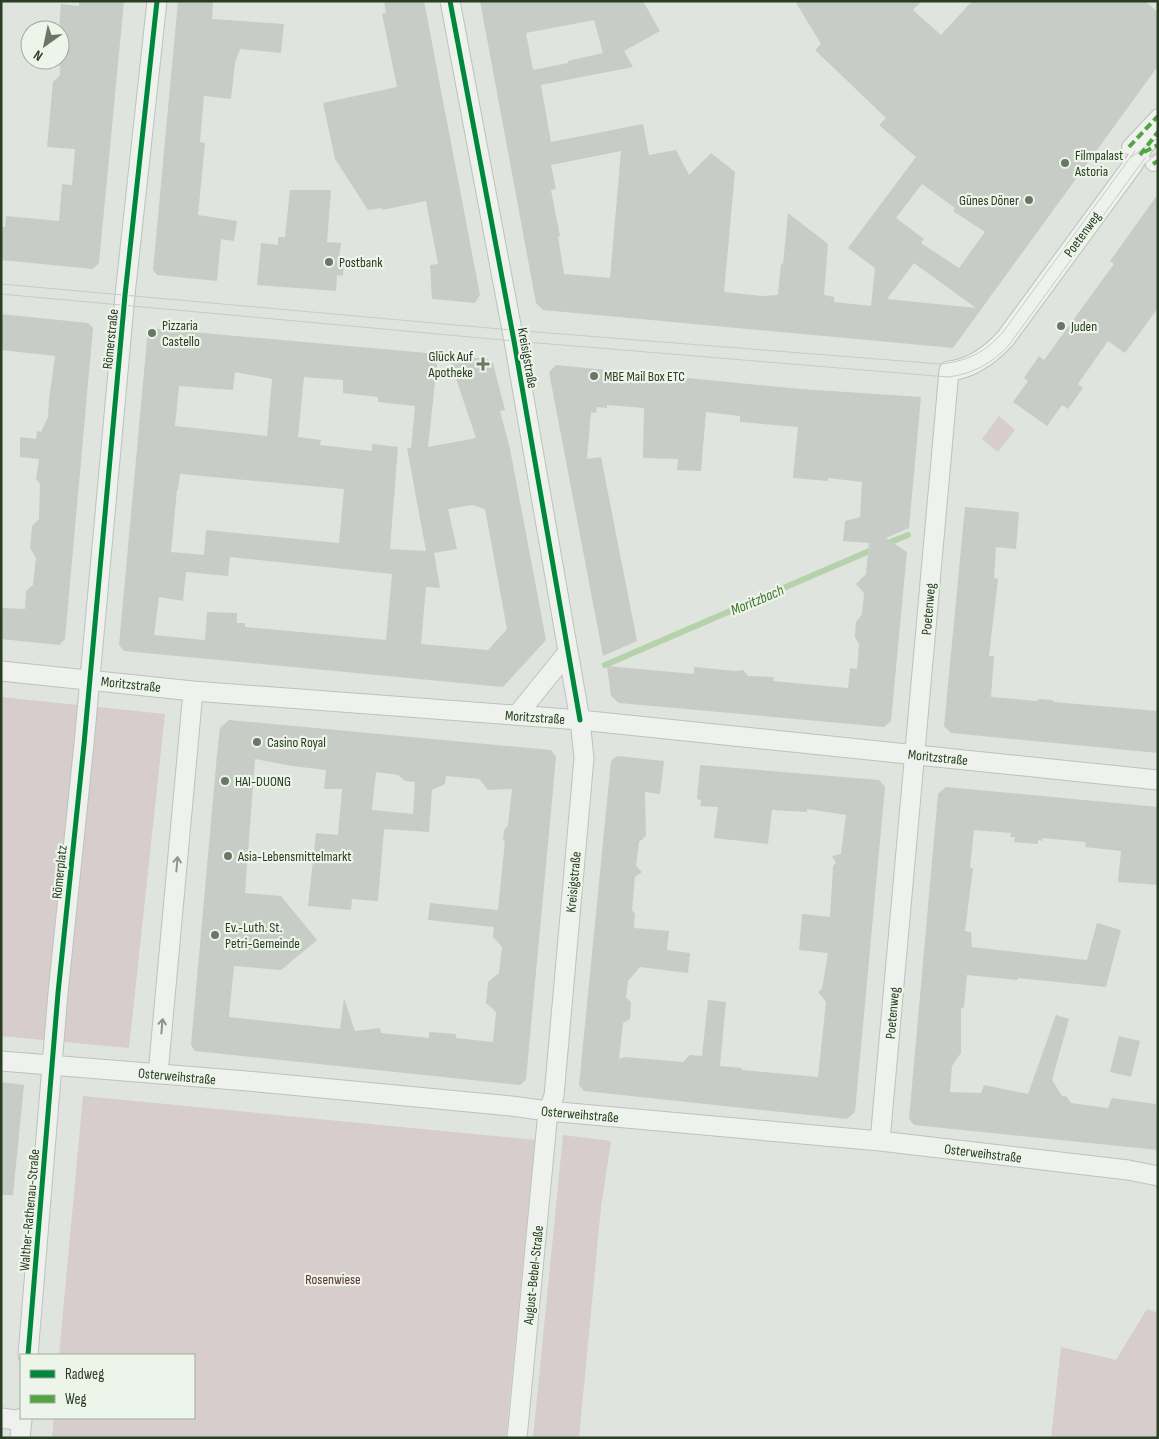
<svg xmlns="http://www.w3.org/2000/svg" width="1159" height="1439" font-family="'Sofia Sans Condensed',sans-serif">
  <rect width="100%" height="100%" fill="#dfe4de"/>
  <!-- green -->
  <path fill="#d7cdcc" d="M 999,416 L 1015,430 L 998,452 L 982,439 Z
    M 1,697 L 165,714 L 129,1048 L 1,1036 Z
    M 83,1096 L 535,1140 L 506,1438 L 52,1438 L 54,1418 L 194,1418 L 194,1355 L 59,1355 Z
    M 563,1135 L 611,1141 L 601,1207 L 579,1438 L 533,1438 Z
    M 1147,1309 L 1158,1313 L 1158,1438 L 1051,1438 L 1061,1347 L 1116,1360 Z"/>
  <g fill="none" stroke-linecap="round" stroke-linejoin="round">
    <!-- stream -->
    <path stroke="#b6d2aa" stroke-width="6" d="M 886,544 L 908,535
      M 605,665 L 874,549"/>
  </g>
  <!-- building -->
  <path fill="#c7ccc6" fill-rule="evenodd" d="M 79,1 L 124,1 L 99,263 L 93,269 L 1,260 L 1,227 L 5,227 L 6,216 L 59,221 L 62,184 L 72,185 L 75,149 L 47,147 L 53,82 L 60,75 L 59,30 L 61,4 L 79,6 Z
    M 178,1 L 213,1 L 212,19 L 284,24 L 281,53 L 240,49 L 235,63 L 231,99 L 204,96 L 200,142 L 205,143 L 198,215 L 237,221 L 234,241 L 221,239 L 217,281 L 157,275 L 153,270 Z
    M 384,1 L 424,1 L 480,295 L 475,303 L 432,299 L 430,265 L 438,264 L 426,201 L 382,210 L 382,208 L 368,210 L 335,159 L 323,103 L 397,87 L 382,14 L 386,13 Z
    M 480,1 L 643,1 L 660,31 L 624,51 L 633,67 L 541,85 L 551,142 L 643,124 L 649,155 L 676,150 L 689,175 L 711,153 L 735,172 L 724,292 L 762,296 L 778,295 L 781,264 L 783,264 L 788,213 L 828,244 L 824,295 L 834,297 L 834,302 L 871,306 L 875,268 L 848,248 L 916,157 L 879,125 L 886,118 L 815,50 L 821,44 L 795,1 L 922,1 L 913,10 L 941,35 L 972,1 L 1145,1 L 1158,12 L 1158,66 L 953,348 L 543,310 L 536,303 ZM 594,20 L 603,53 L 568,61 L 568,63 L 533,70 L 526,33 ZM 621,151 L 610,278 L 564,274 L 558,237 L 560,236 L 551,190 L 556,189 L 551,165 ZM 922,184 L 955,208 L 953,211 L 985,232 L 959,268 L 921,243 L 924,239 L 896,218 ZM 914,263 L 976,308 L 887,299 Z
    M 290,190 L 331,190 L 327,242 L 341,243 L 339,259 L 344,260 L 343,276 L 337,275 L 336,291 L 257,285 L 261,243 L 278,245 L 278,237 L 285,237 Z
    M 1158,194 L 1158,308 L 1125,353 L 1108,341 L 1078,384 L 1083,388 L 1068,409 L 1062,405 L 1047,426 L 1013,402 L 1028,381 L 1024,378 L 1039,356 L 1044,360 L 1114,264 L 1110,261 Z
    M 1,314 L 88,323 L 93,328 L 65,639 L 59,645 L 1,639 L 1,608 L 25,609 L 26,591 L 33,585 L 36,558 L 30,548 L 32,526 L 39,519 L 40,484 L 36,479 L 39,459 L 20,457 L 20,437 L 36,439 L 37,431 L 41,432 L 48,417 L 49,399 L 55,356 L 1,350 Z
    M 148,328 L 438,354 L 428,447 L 476,438 L 448,355 L 487,359 L 493,363 L 505,410 L 500,411 L 510,449 L 546,640 L 503,687 L 124,651 L 119,645 ZM 235,372 L 272,379 L 267,436 L 175,426 L 179,386 L 233,390 ZM 304,377 L 343,380 L 343,393 L 378,397 L 378,402 L 415,406 L 411,448 L 407,448 L 426,551 L 390,549 L 398,447 L 372,444 L 372,451 L 320,445 L 321,440 L 298,437 ZM 180,474 L 344,489 L 339,543 L 206,530 L 204,555 L 171,552 L 177,490 L 178,490 ZM 472,505 L 485,509 L 507,629 L 488,650 L 421,644 L 426,587 L 440,588 L 434,553 L 457,549 L 448,509 ZM 230,557 L 392,574 L 386,640 L 245,627 L 245,623 L 237,623 L 237,613 L 207,612 L 205,640 L 154,635 L 159,597 L 183,601 L 186,572 L 228,576 Z
    M 556,365 L 801,389 L 921,397 L 909,528 L 886,538 L 907,552 L 891,721 L 884,727 L 730,713 L 619,703 L 611,696 L 607,666 L 694,674 L 694,667 L 735,671 L 743,670 L 748,676 L 774,677 L 773,681 L 848,688 L 850,668 L 857,669 L 859,644 L 855,637 L 856,622 L 862,614 L 864,593 L 856,584 L 866,574 L 869,543 L 843,541 L 845,521 L 860,517 L 862,482 L 828,478 L 828,481 L 793,478 L 798,427 L 740,422 L 740,416 L 706,412 L 701,471 L 677,470 L 678,459 L 643,458 L 644,408 L 607,405 L 607,408 L 597,407 L 596,413 L 591,412 L 587,459 L 601,457 L 637,641 L 603,656 L 549,372 Z
    M 965,507 L 1019,512 L 1016,549 L 996,547 L 994,578 L 998,579 L 989,656 L 994,656 L 991,697 L 1037,701 L 1039,699 L 1052,700 L 1054,702 L 1158,711 L 1158,753 L 951,733 L 944,726 Z
    M 229,720 L 551,750 L 556,757 L 526,1080 L 520,1085 L 195,1051 L 191,1045 L 217,754 L 220,728 ZM 255,759 L 292,766 L 326,770 L 324,789 L 342,789 L 338,835 L 316,833 L 308,906 L 351,910 L 352,899 L 378,901 L 384,829 L 429,832 L 432,790 L 445,784 L 446,776 L 479,779 L 488,790 L 512,789 L 508,825 L 504,830 L 503,840 L 505,841 L 498,910 L 430,903 L 428,920 L 494,927 L 493,937 L 502,947 L 499,973 L 488,982 L 486,1003 L 496,1012 L 493,1042 L 456,1038 L 456,1034 L 429,1032 L 429,1038 L 381,1033 L 380,1028 L 355,1031 L 344,998 L 340,1029 L 229,1017 L 234,966 L 281,970 L 317,940 L 281,896 L 245,893 ZM 376,772 L 398,775 L 405,781 L 415,782 L 413,814 L 372,810 Z
    M 617,756 L 664,761 L 660,794 L 645,792 L 646,836 L 639,842 L 636,866 L 642,872 L 635,877 L 632,910 L 635,914 L 634,928 L 669,931 L 667,950 L 690,953 L 688,973 L 640,967 L 628,981 L 626,998 L 631,1002 L 630,1019 L 623,1023 L 619,1059 L 625,1057 L 683,1062 L 690,1055 L 702,1056 L 708,1000 L 726,1002 L 720,1066 L 742,1068 L 742,1070 L 818,1077 L 826,1002 L 818,992 L 822,989 L 828,953 L 799,950 L 802,914 L 830,917 L 833,866 L 836,863 L 832,856 L 841,854 L 846,815 L 807,809 L 807,812 L 772,810 L 768,844 L 714,838 L 718,807 L 700,806 L 701,800 L 697,799 L 700,765 L 879,780 L 885,787 L 855,1112 L 847,1119 L 584,1091 L 579,1085 L 611,761 Z
    M 946,787 L 1158,807 L 1158,885 L 1118,882 L 1121,851 L 1085,847 L 1086,842 L 1042,838 L 1042,841 L 1038,840 L 1038,844 L 1014,842 L 1015,837 L 1010,837 L 1011,833 L 974,830 L 970,868 L 973,868 L 965,931 L 971,932 L 972,947 L 1087,960 L 1097,923 L 1121,930 L 1106,987 L 1018,978 L 1017,980 L 967,975 L 964,1008 L 961,1008 L 961,1053 L 952,1066 L 950,1092 L 981,1093 L 984,1085 L 1028,1094 L 1056,1015 L 1069,1019 L 1052,1080 L 1062,1096 L 1066,1096 L 1071,1103 L 1108,1108 L 1112,1098 L 1156,1104 L 1158,1150 L 914,1125 L 909,1119 L 938,794 Z
    M 1119,1036 L 1140,1041 L 1131,1077 L 1110,1072 Z
    M 1,1082 L 24,1085 L 13,1195 L 1,1195 Z"/>
  <g fill="none" stroke-linecap="round" stroke-linejoin="round">
    <!-- pedestrian casing -->
    <g stroke="#bdc2bc" stroke-width="16">
      <path id="pedestrian" d="M 1129,147 L 1158,116
        M 1140,155 L 1158,132
        M 1153,164 L 1158,161"/>
    </g>
    <!-- minor casing -->
    <g stroke="#bdc2bc" stroke-width="21">
      <path id="minor" d="M 450,1 L 514,341 L 580,720 L 584,758 L 554,1096 L 548,1111 L 517,1438
        M 1,671 L 193,691 L 580,720 L 1158,780
        M 517,715 L 568,652
        M 1,1061 L 258,1082 L 511,1106 L 548,1111 L 880,1141 L 1128,1170 L 1158,1176
        M 158,1074 L 193,691
        M 880,1141 L 949,371 C 971,369 990,355 1005,339 L 1140,155
        M 28,1355 L 58,993 L 84,744 L 125,295 L 157,1
        M 1,1418 L 22,1421
        M 20,1438 L 22,1418"/>
    </g>
    <!-- pedestrian -->
    <use href="#pedestrian" stroke="#eef1ed" stroke-width="14"/>
    <!-- minor -->
    <use href="#minor" stroke="#eef1ed" stroke-width="19"/>
    <!-- tram -->
    <path stroke="#c7ccc6" stroke-width="1" d="M 1130,158 L 1158,138
      M 1142,166 L 1158,153
      M 1,284 L 511,330 L 940,364 C 968,361 984,353 1003,332 L 1135,151
      M 1,294 L 514,341 L 948,377 C 973,374 993,363 1009,345 L 1145,158"/>
    <!-- quiet -->
    <path stroke="#51a642" stroke-width="4" stroke-dasharray="8 4" stroke-linecap="butt" d="M 1129,147 L 1158,116
      M 1144,152 L 1158,145
      M 1140,155 L 1158,132
      M 1153,164 L 1158,161"/>
    <!-- cycleway casing -->
    <g stroke="#edf4ea" stroke-width="8">
      <path id="cycleway" d="M 450,1 L 514,341 L 580,720
        M 28,1355 L 58,993 L 84,744 L 125,295 L 157,1"/>
    </g>
    <!-- cycleway -->
    <use href="#cycleway" stroke="#00873e" stroke-width="5"/>
  </g>
  <!-- one-way arrows -->
  <defs><path id="oneway-shaft" d="M-6 0H5M1.5-3L5.5 0L1.5 3" fill="none" stroke-width="1.6" stroke-linecap="round" stroke-linejoin="round" transform="scale(1.25)"/></defs>
  <g stroke="#8c9788">
    <use href="#oneway-shaft" transform="translate(177 864) rotate(-85)"/>
    <use href="#oneway-shaft" transform="translate(162 1026) rotate(-85)"/>
  </g>
  <!-- markers -->
  <g fill="#697765" stroke="#edf4ea" stroke-width="2">
    <circle cx="1065" cy="163" r="5"/>
    <circle cx="1029" cy="200" r="5"/>
    <circle cx="329" cy="262" r="5"/>
    <circle cx="1061" cy="326" r="5"/>
    <circle cx="152" cy="333" r="5"/>
    <path d="M480.5 356.5h5v5h5v5h-5v5h-5v-5h-5v-5h5z"/>
    <circle cx="594" cy="376" r="5"/>
    <circle cx="257" cy="742" r="5"/>
    <circle cx="225" cy="781" r="5"/>
    <circle cx="228" cy="856" r="5"/>
    <circle cx="215" cy="935" r="5"/>
  </g>
  <g text-anchor="middle" stroke-width="4.5" stroke-linejoin="round" paint-order="stroke">
    <!-- poi labels -->
    <g font-size="14" fill="#293d24" stroke="#edf4ea" text-anchor="start">
      <text x="1075" y="160">Filmpalast<tspan x="1075" dy="16">Astoria</tspan></text>
      <text x="1019" y="205" text-anchor="end">Günes Döner</text>
      <text x="339" y="267">Postbank</text>
      <text x="162" y="330">Pizzaria<tspan x="162" dy="16">Castello</tspan></text>
      <text x="1071" y="331">Juden</text>
      <text x="473" y="361" text-anchor="end">Glück Auf<tspan x="473" dy="16">Apotheke</tspan></text>
      <text x="604" y="381">MBE Mail Box ETC</text>
      <text x="267" y="747">Casino Royal</text>
      <text x="235" y="786">HAI-DUONG</text>
      <text x="238" y="861">Asia-Lebensmittelmarkt</text>
      <text x="225" y="932">Ev.-Luth. St.<tspan x="225" dy="16">Petri-Gemeinde</tspan></text>
    </g>
    <!-- street labels -->
    <g font-size="14" fill="#293d24" stroke="#edf4ea">
      <text transform="translate(1082 234) rotate(-54)" y="5">Poetenweg</text>
      <text transform="translate(110 339) rotate(-84)" y="5">Römerstraße</text>
      <text transform="translate(528 358) rotate(80)" y="5">Kreisigstraße</text>
      <text transform="translate(928 609) rotate(-85)" y="5">Poetenweg</text>
      <text transform="translate(131 684) rotate(6)" y="5">Moritzstraße</text>
      <text transform="translate(535 717) rotate(4)" y="5">Moritzstraße</text>
      <text transform="translate(938 757) rotate(6)" y="5">Moritzstraße</text>
      <text transform="translate(59 872) rotate(-84)" y="5">Römerplatz</text>
      <text transform="translate(573 882) rotate(-85)" y="5">Kreisigstraße</text>
      <text transform="translate(892 1013) rotate(-85)" y="5">Poetenweg</text>
      <text transform="translate(177 1076) rotate(5)" y="5">Osterweihstraße</text>
      <text transform="translate(580 1114) rotate(5)" y="5">Osterweihstraße</text>
      <text transform="translate(983 1153) rotate(7)" y="5">Osterweihstraße</text>
      <text transform="translate(29 1210) rotate(-85)" y="5">Walther-Rathenau-Straße</text>
      <text transform="translate(533 1275) rotate(-84)" y="5">August-Bebel-Straße</text>
    </g>
    <!-- park labels -->
    <g font-size="14" fill="#5a3131" stroke="#edf4ea">
      <text x="333" y="1284">Rosenwiese</text>
    </g>
    <!-- water labels -->
    <g font-size="15" font-style="italic" fill="#3f732c" stroke="#edf4ea">
      <text transform="translate(757 600) rotate(-23)" y="5">Moritzbach</text>
    </g>
  </g>
  <!-- border -->
  <rect width="1159" height="1439" fill="none" stroke="#293d24" stroke-width="5"/>
  <!-- legend -->
  <rect x="20" y="1354" width="175" height="65" fill="#edf4ea" stroke="#9fab9b"/>
  <rect x="30" y="1370" width="25" height="8" fill="#00873e" stroke="#9fab9b"/>
  <text x="65" y="1379" font-size="15" fill="#293d24">Radweg</text>
  <rect x="30" y="1395" width="25" height="8" fill="#51a642" stroke="#9fab9b"/>
  <text x="65" y="1404" font-size="15" fill="#293d24">Weg</text>
  <!-- north arrow -->
  <g transform="translate(45 45) rotate(213)"><circle r="24" fill="#edf4ea" stroke="#9fab9b"/>
  <path d="M0-4L9 19L0 12L-9 19Z" fill="#697765"/>
  <text y="-8" font-size="14" font-weight="bold" text-anchor="middle" fill="#293d24">N</text>
  </g>
</svg>
